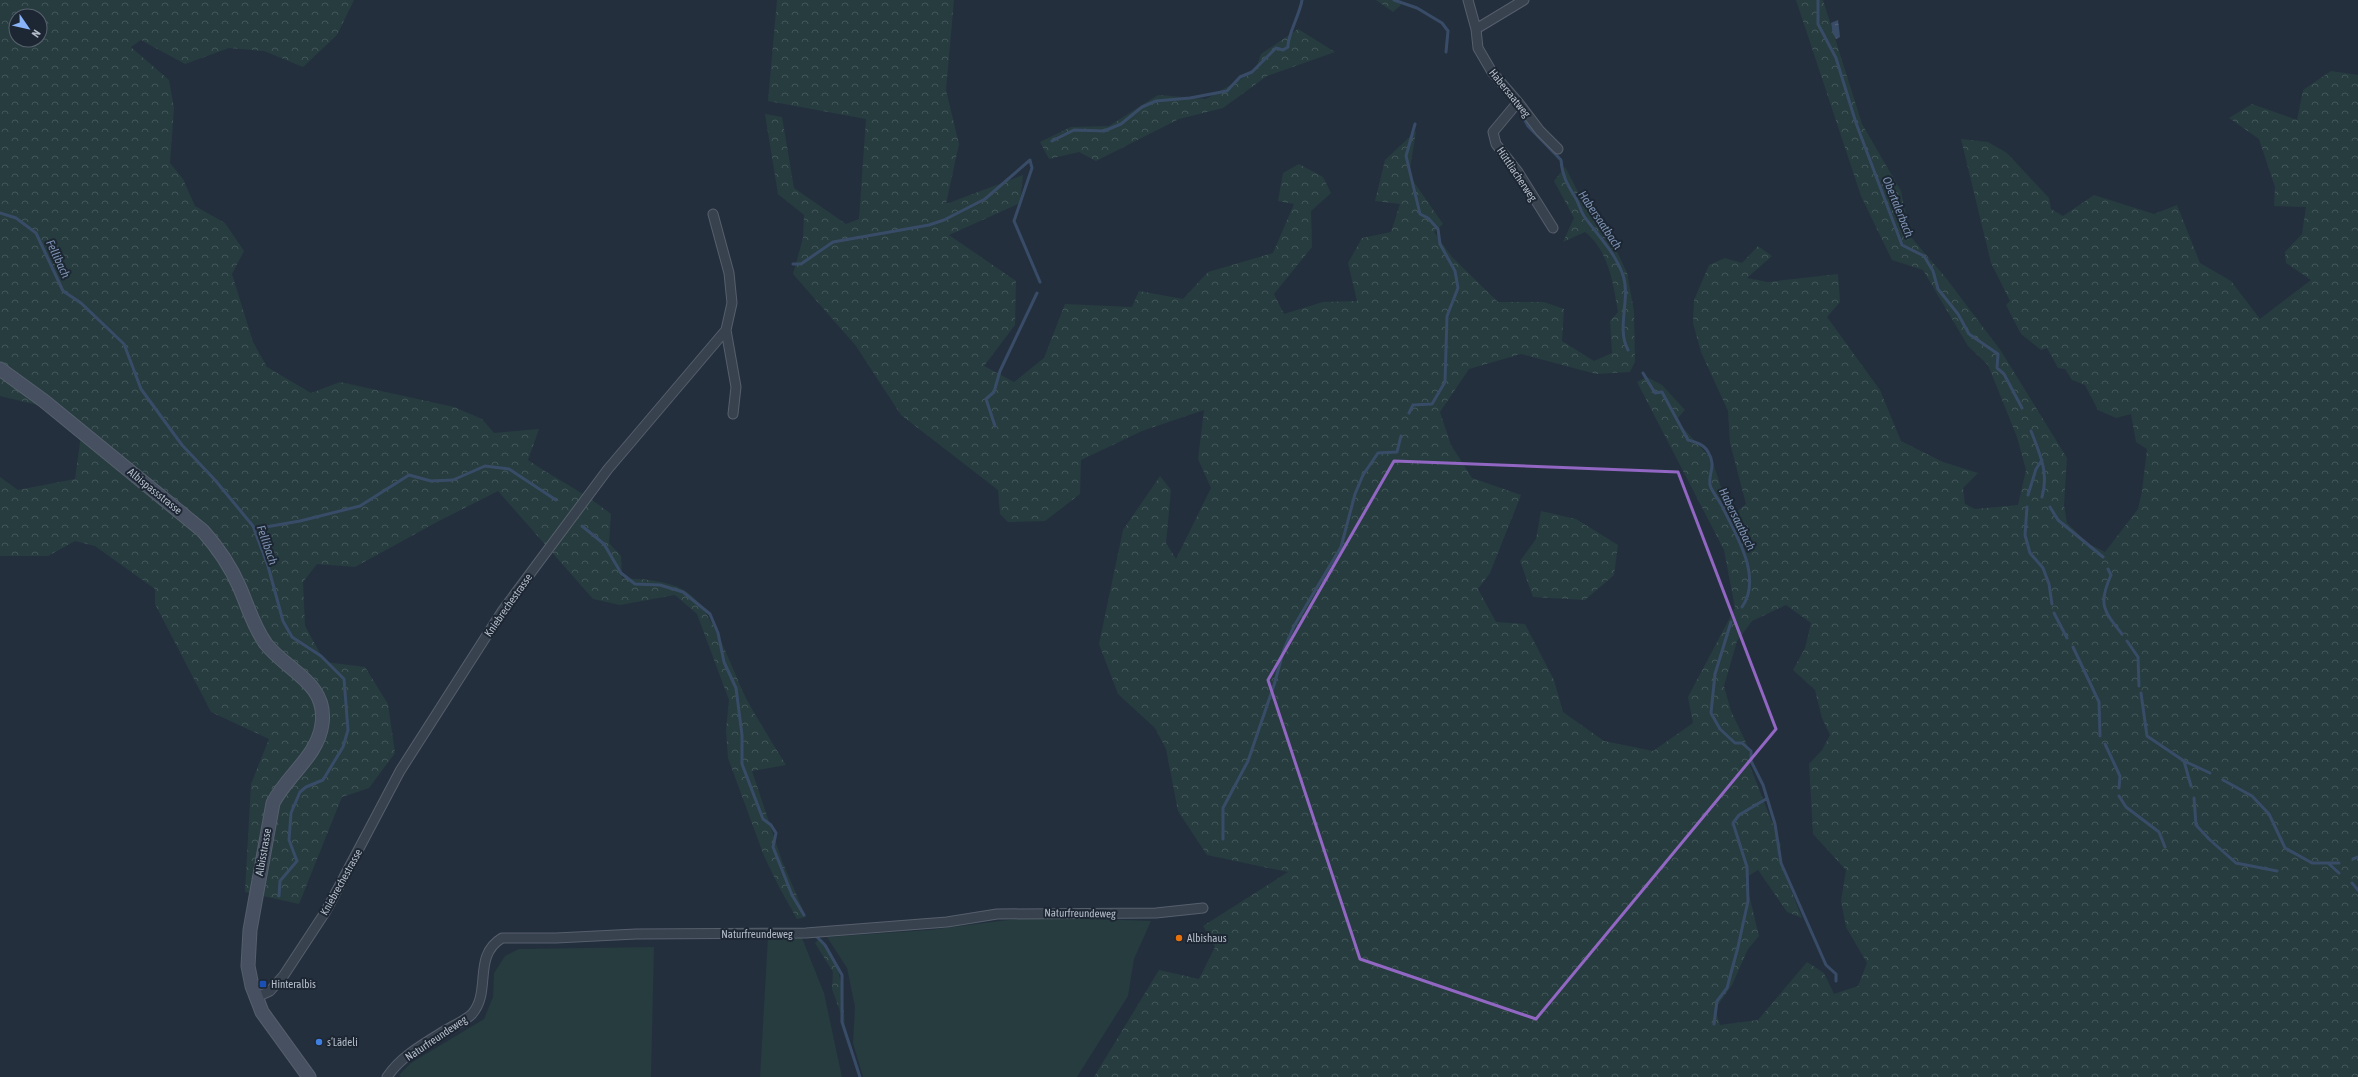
<svg xmlns="http://www.w3.org/2000/svg" width="2358" height="1077" font-family="'Asap Condensed',sans-serif">
  <defs>
    <pattern id="forest-crowns" width="20" height="18" patternUnits="userSpaceOnUse"><rect width="20" height="18" fill="#263c3f"/><path d="M2 6a3 3 0 1 1 6 0M12 15a3 3 0 1 1 6 0" fill="none" stroke="#435659"/></pattern>
    <pattern id="water-ripples" width="26" height="14" patternUnits="userSpaceOnUse"><rect width="26" height="14" fill="#394c67"/><path d="M2 4q2-2 4 0t4 0M15 11q2-2 4 0t4 0" fill="none" stroke="#53647b"/></pattern>
  </defs>
  <rect width="100%" height="100%" fill="#242f3e"/>
  <!-- grass -->
  <path fill="#263c3f" d="M 1031,917 L 1151,921 L 1134,959 L 1128,996 L 1077,1077 L 863,1077 L 853,1043 L 855,1007 L 847,968 L 827,937 L 929,930 Z
    M 768,937 L 802,938 L 824,993 L 842,1077 L 760,1077 Z
    M 654,947 L 651,1077 L 401,1077 L 399,1075 L 411,1063 L 484,1019 L 493,997 L 494,973 L 505,956 L 519,949 Z"/>
  <!-- forest -->
  <path fill="url(#forest-crowns)" fill-rule="evenodd" d="M 0,0 L 354,0 L 337,35 L 303,67 L 264,51 L 229,48 L 185,64 L 141,40 L 131,47 L 169,80 L 174,108 L 170,163 L 183,179 L 195,206 L 225,223 L 244,251 L 232,274 L 253,342 L 267,367 L 311,393 L 340,382 L 454,407 L 482,419 L 494,433 L 539,429 L 528,460 C 556,479 585,493 611,514 L 609,543 L 621,556 L 622,578 C 642,579 669,580 687,592 C 713,610 732,670 747,700 C 759,722 773,744 786,765 L 752,771 L 782,861 L 806,917 L 797,919 L 779,887 L 764,856 L 728,758 L 726,730 L 729,700 L 697,614 L 675,595 L 620,605 L 593,599 L 498,491 L 437,522 L 355,567 L 317,564 L 303,582 L 305,626 L 325,662 L 365,667 L 388,704 L 395,753 L 369,788 L 342,797 L 299,904 L 245,892 L 251,784 L 269,739 L 211,712 L 155,604 L 155,589 L 95,546 L 75,541 L 48,556 L 0,556 L 0,477 L 18,490 L 75,479 L 81,435 L 46,407 L 0,396 ZM 16,16 L 40,16 L 40,40 L 16,40 Z
    M 777,0 L 954,0 L 946,90 L 959,144 L 946,204 L 1023,175 L 1020,203 L 949,235 L 1016,281 L 1015,325 L 984,366 L 1014,382 L 1044,358 L 1065,304 L 1132,307 L 1139,291 L 1183,299 L 1208,272 L 1273,253 L 1294,204 L 1278,201 L 1283,173 L 1299,164 L 1323,177 L 1331,193 L 1311,211 L 1312,247 L 1274,294 L 1284,314 L 1323,302 L 1357,301 L 1348,263 L 1362,238 L 1391,232 L 1400,204 L 1375,201 L 1385,160 L 1416,131 L 1409,175 L 1443,224 L 1434,232 L 1452,257 L 1498,302 L 1544,302 L 1564,309 L 1562,341 L 1594,361 L 1612,353 L 1610,321 L 1618,312 C 1613,283 1609,251 1585,232 L 1563,242 L 1574,218 L 1554,181 L 1565,167 L 1588,211 L 1612,241 L 1627,273 L 1634,311 L 1635,362 L 1630,372 L 1596,374 L 1521,354 L 1469,369 L 1440,412 L 1451,445 L 1472,478 L 1521,495 L 1490,573 L 1478,589 L 1496,622 L 1525,624 L 1554,680 L 1563,712 L 1604,741 L 1653,751 L 1693,723 L 1688,697 L 1735,608 L 1724,550 L 1637,382 L 1647,377 L 1662,385 L 1685,410 L 1676,420 L 1712,460 L 1731,517 L 1746,504 L 1730,443 L 1728,411 L 1701,352 L 1693,323 L 1694,300 L 1709,265 L 1725,258 L 1742,263 L 1758,246 L 1772,256 L 1747,278 L 1768,282 L 1838,274 L 1840,302 L 1827,317 L 1880,390 L 1901,441 L 1943,462 L 1978,473 L 1963,488 L 1965,504 L 1975,509 L 2018,505 L 2026,470 L 2017,437 L 1988,365 L 1968,346 L 1923,270 L 1892,260 L 1861,196 L 1796,0 L 1823,0 L 1862,124 L 1901,191 L 1910,236 L 1946,278 L 2001,351 L 2067,458 L 2064,505 L 2067,523 L 2089,544 L 2105,552 L 2138,509 L 2142,491 L 2147,449 L 2136,442 L 2131,414 L 2116,418 L 2098,410 L 2085,385 L 2072,380 L 2065,369 L 2058,368 L 2047,348 L 2041,350 L 2021,334 L 2006,305 L 2010,301 L 1991,263 L 1961,139 L 1988,142 L 2007,153 L 2049,198 L 2051,209 L 2063,216 L 2094,195 L 2154,214 L 2177,205 L 2200,263 L 2231,281 L 2260,319 L 2311,280 L 2286,263 L 2285,252 L 2302,234 L 2306,207 L 2274,206 L 2275,187 L 2259,139 L 2229,118 L 2252,104 L 2297,120 L 2303,90 L 2331,71 L 2358,75 L 2358,1077 L 1094,1077 L 1159,970 L 1199,979 L 1215,947 L 1203,926 L 1288,872 L 1207,855 L 1178,811 L 1166,749 L 1155,728 L 1118,694 L 1099,644 L 1123,530 L 1160,476 L 1171,490 L 1166,543 L 1176,559 L 1211,488 L 1198,459 L 1204,410 L 1142,431 L 1081,460 L 1080,494 L 1045,521 L 1008,522 L 1000,514 L 998,490 L 901,415 L 856,346 L 793,274 L 803,238 L 804,215 L 778,194 L 765,114 L 782,117 L 794,188 L 846,224 L 859,219 L 866,119 L 768,101 ZM 1786,605 L 1811,623 L 1805,648 L 1793,670 L 1815,690 L 1822,718 L 1830,735 L 1822,750 L 1809,764 L 1813,834 L 1846,870 L 1841,901 L 1846,927 L 1867,963 L 1858,986 L 1834,994 L 1824,973 L 1807,962 L 1758,1020 L 1720,1025 L 1715,1009 L 1732,985 L 1748,949 L 1759,936 L 1745,878 L 1758,870 L 1787,912 L 1802,918 L 1778,857 L 1781,845 L 1750,766 L 1749,749 L 1731,711 L 1724,686 L 1737,641 L 1752,621 Z
    M 1376,0 L 1397,0 L 1401,5 L 1393,12 Z
    M 1298,29 L 1335,52 L 1267,76 L 1223,108 L 1179,119 L 1096,161 L 1079,152 L 1049,159 L 1040,142 L 1071,127 L 1109,126 L 1158,95 L 1206,99 L 1255,71 L 1261,54 Z
    M 1541,511 L 1576,519 L 1618,545 L 1614,575 L 1585,600 L 1533,597 L 1520,561 L 1536,539 Z
    M 820,938 C 843,966 842,989 845,1025 L 832,989 L 833,972 L 815,943 Z"/>
  <!-- water -->
  <path fill="url(#water-ripples)" d="M 1838,20 L 1840,37 L 1836,39 L 1833,34 L 1831,23 Z"/>
  <g fill="none" stroke-linecap="round" stroke-linejoin="round">
    <!-- stream -->
    <path stroke="#394c67" stroke-width="3" d="M 1394,0 L 1417,8 L 1442,23 L 1448,31 L 1446,52
      M 1818,0 L 1818,24 L 1836,58 L 1856,123 L 1902,245 L 1924,256 L 1933,271 L 1938,289 L 1958,314 L 1969,334 L 1998,354 L 1997,368 L 2004,374 L 2022,408
      M 1521,113 L 1528,126 L 1561,160 C 1562,175 1567,184 1575,197 C 1579,203 1580,210 1584,216 C 1598,236 1615,252 1623,275 C 1631,299 1616,328 1628,350
      M 1052,141 L 1074,130 L 1104,131 L 1121,124 L 1142,107 L 1156,101 L 1190,98 L 1227,91 L 1240,77 L 1252,72 L 1276,48 L 1283,50 L 1288,47 C 1287,36 1300,14 1302,0
      M 0,213 L 16,218 L 36,233 L 63,291 L 81,303 L 124,344 L 141,389 L 182,445 L 215,480 L 253,526 L 268,566 L 283,621 L 292,637 L 321,656 L 344,679 L 348,730 L 343,747 L 323,780 L 306,787 L 300,792 L 291,813 L 289,840 L 297,861 L 280,881 L 279,896
      M 793,264 L 801,264 L 833,242 L 929,225 L 944,220 L 985,199 L 1030,160 L 1032,168 L 1014,221 L 1040,282
      M 1643,373 L 1655,393 L 1662,392 L 1688,440 C 1695,442 1704,444 1708,452 C 1717,466 1708,473 1710,485 C 1712,492 1719,500 1722,506 C 1736,535 1763,577 1742,607
      M 1409,413 L 1413,405 L 1432,404 L 1445,382 L 1447,316 L 1458,288 L 1455,271 L 1440,244 L 1438,229 L 1428,218 L 1420,214 L 1406,156 L 1415,124
      M 995,426 L 986,399 L 994,392 L 1000,371 L 1037,293
      M 2031,431 C 2040,454 2049,473 2042,497
      M 2028,495 L 2036,469 L 2042,460
      M 2027,507 L 2025,535 L 2030,553 L 2043,568 L 2049,584 L 2052,604
      M 2050,507 L 2058,520 L 2103,557
      M 582,526 L 604,544 L 621,573 L 635,584 L 660,585 L 683,592 L 710,614 L 718,633 L 724,662 L 736,688 L 742,735 L 742,764 L 763,819 L 771,825 L 776,833 L 773,847 L 792,895 L 804,915
      M 254,529 L 300,521 L 360,506 L 409,475 L 431,481 L 453,480 L 485,466 L 509,469 L 556,500
      M 2108,569 L 2111,575 C 2098,604 2103,610 2122,634
      M 2054,613 L 2067,638
      M 1731,622 L 1715,674 L 1711,713 L 1720,729 L 1735,743 L 1742,743 L 1751,751 L 1751,761 L 1763,785 L 1775,824 L 1781,863 L 1826,965 L 1836,974 L 1836,981
      M 2127,641 L 2138,657 L 2139,686
      M 2073,647 L 2099,702 L 2100,736
      M 2141,693 L 2147,736 L 2184,761 L 2210,773
      M 2105,744 L 2120,776 L 2119,788
      M 2184,761 L 2191,786
      M 2223,780 L 2252,796 L 2269,814 L 2285,848 L 2312,863 L 2339,863
      M 2119,796 L 2126,807 L 2159,832 L 2165,847
      M 2194,798 L 2196,825 L 2209,839 L 2236,863 L 2277,871
      M 1223,839 L 1223,808 L 1248,761 L 1274,685 L 1284,649 L 1294,626 L 1341,547 L 1355,494 L 1363,475 L 1378,453 L 1397,452 L 1401,436
      M 2353,859 L 2358,857
      M 2329,864 L 2339,873
      M 2352,883 L 2358,890
      M 817,937 L 825,945 L 842,975 L 842,1022 L 860,1077
      M 1714,1024 L 1717,1001 L 1727,988 L 1738,947 L 1748,901 L 1747,867 L 1733,823 L 1739,815 L 1766,799"/>
    <!-- street casing -->
    <g stroke="#565f6c" stroke-width="11">
      <path id="street" d="M 1468,0 L 1476,29 L 1478,48 L 1492,72 L 1518,102 L 1540,131 L 1558,149
        M 1476,29 L 1524,0
        M 1518,102 L 1493,132 L 1496,144 L 1518,172 L 1553,228
        M 726,330 L 736,387 L 733,414
        M 255,998 L 270,991 L 284,975 L 326,911 L 400,771 L 503,610 L 608,469 L 726,330 L 732,303 L 729,273 L 713,214
        M 387,1077 C 401,1056 425,1043 446,1030 C 454,1025 465,1021 472,1014 C 492,991 472,956 502,938 L 556,938 L 636,934 L 806,933 L 947,922 L 997,914 L 1156,913 L 1203,908"/>
    </g>
    <!-- secondary casing -->
    <g stroke="#565f6c" stroke-width="15">
      <path id="secondary" d="M 0,369 L 44,401 L 203,531 C 218,548 230,565 239,586 C 248,606 253,626 266,644 C 287,671 328,683 322,724 C 318,756 287,775 273,803 L 250,930 L 248,966 L 252,986 L 262,1012 L 309,1077"/>
    </g>
    <!-- street -->
    <use href="#street" stroke="#38414e" stroke-width="9"/>
    <!-- secondary -->
    <use href="#secondary" stroke="#465061" stroke-width="13"/>
  </g>
  <!-- marked area -->
  <path fill="none" stroke="#9266c3" stroke-width="3" stroke-linejoin="round" d="M 1394,461 L 1678,472 L 1776,729 L 1536,1019 L 1360,959 L 1268,680 Z"/>
  <!-- markers -->
  <circle fill="#e8710a" stroke="#1d2633" stroke-width="1.5" cx="1179" cy="938" r="4"/>
  <rect fill="#1a4fb4" stroke="#1d2633" stroke-width="1.5" x="259" y="980" width="8" height="8" rx="2"/>
  <circle fill="#3f7fe0" stroke="#1d2633" stroke-width="1.5" cx="319" cy="1042" r="4"/>
  <g text-anchor="middle" stroke-width="4" stroke-linejoin="round" paint-order="stroke">
    <!-- street labels -->
    <g font-size="11" fill="#b4bcc9" stroke="#1d2633">
      <text transform="translate(1510 93) rotate(51)" y="4">Habersaatweg</text>
      <text transform="translate(1517 174) rotate(56)" y="4">Hüttliacherweg</text>
      <text transform="translate(155 491) rotate(39)" y="4">Albispassstrasse</text>
      <text transform="translate(508 605) rotate(-55)" y="4">Kniebrechestrasse</text>
      <text transform="translate(263 852) rotate(-80)" y="4">Albisstrasse</text>
      <text transform="translate(341 882) rotate(-61)" y="4">Kniebrechestrasse</text>
      <text transform="translate(1080 913) rotate(1)" y="4">Naturfreundeweg</text>
      <text x="757" y="938">Naturfreundeweg</text>
      <text transform="translate(436 1038) rotate(-34)" y="4">Naturfreundeweg</text>
    </g>
    <!-- poi labels -->
    <g font-size="11" fill="#b4bcc9" stroke="#1d2633" text-anchor="start">
      <text x="1187" y="942">Albishaus</text>
      <text x="271" y="988">Hinteralbis</text>
      <text x="327" y="1046">s‘Lädeli</text>
    </g>
    <!-- water labels -->
    <g font-size="12" font-style="italic" fill="#7c92b1" stroke="#1d2633">
      <text transform="translate(1898 207) rotate(68)" y="4">Obertalerbach</text>
      <text transform="translate(1600 220) rotate(56)" y="4">Habersaatbach</text>
      <text transform="translate(58 259) rotate(65)" y="4">Fellibach</text>
      <text transform="translate(1737 519) rotate(64)" y="4">Habersaatbach</text>
      <text transform="translate(267 545) rotate(71)" y="4">Fellibach</text>
    </g>
  </g>
  <!-- north arrow -->
  <g transform="translate(28 28) rotate(124)"><circle r="19" fill="#1d2633" stroke="#59626f"/>
  <path d="M0-3L7 15L0 10L-7 15Z" fill="#8ab4f8"/>
  <text y="-6" font-size="11" font-weight="bold" text-anchor="middle" fill="#b4bcc9">N</text>
  </g>
</svg>
